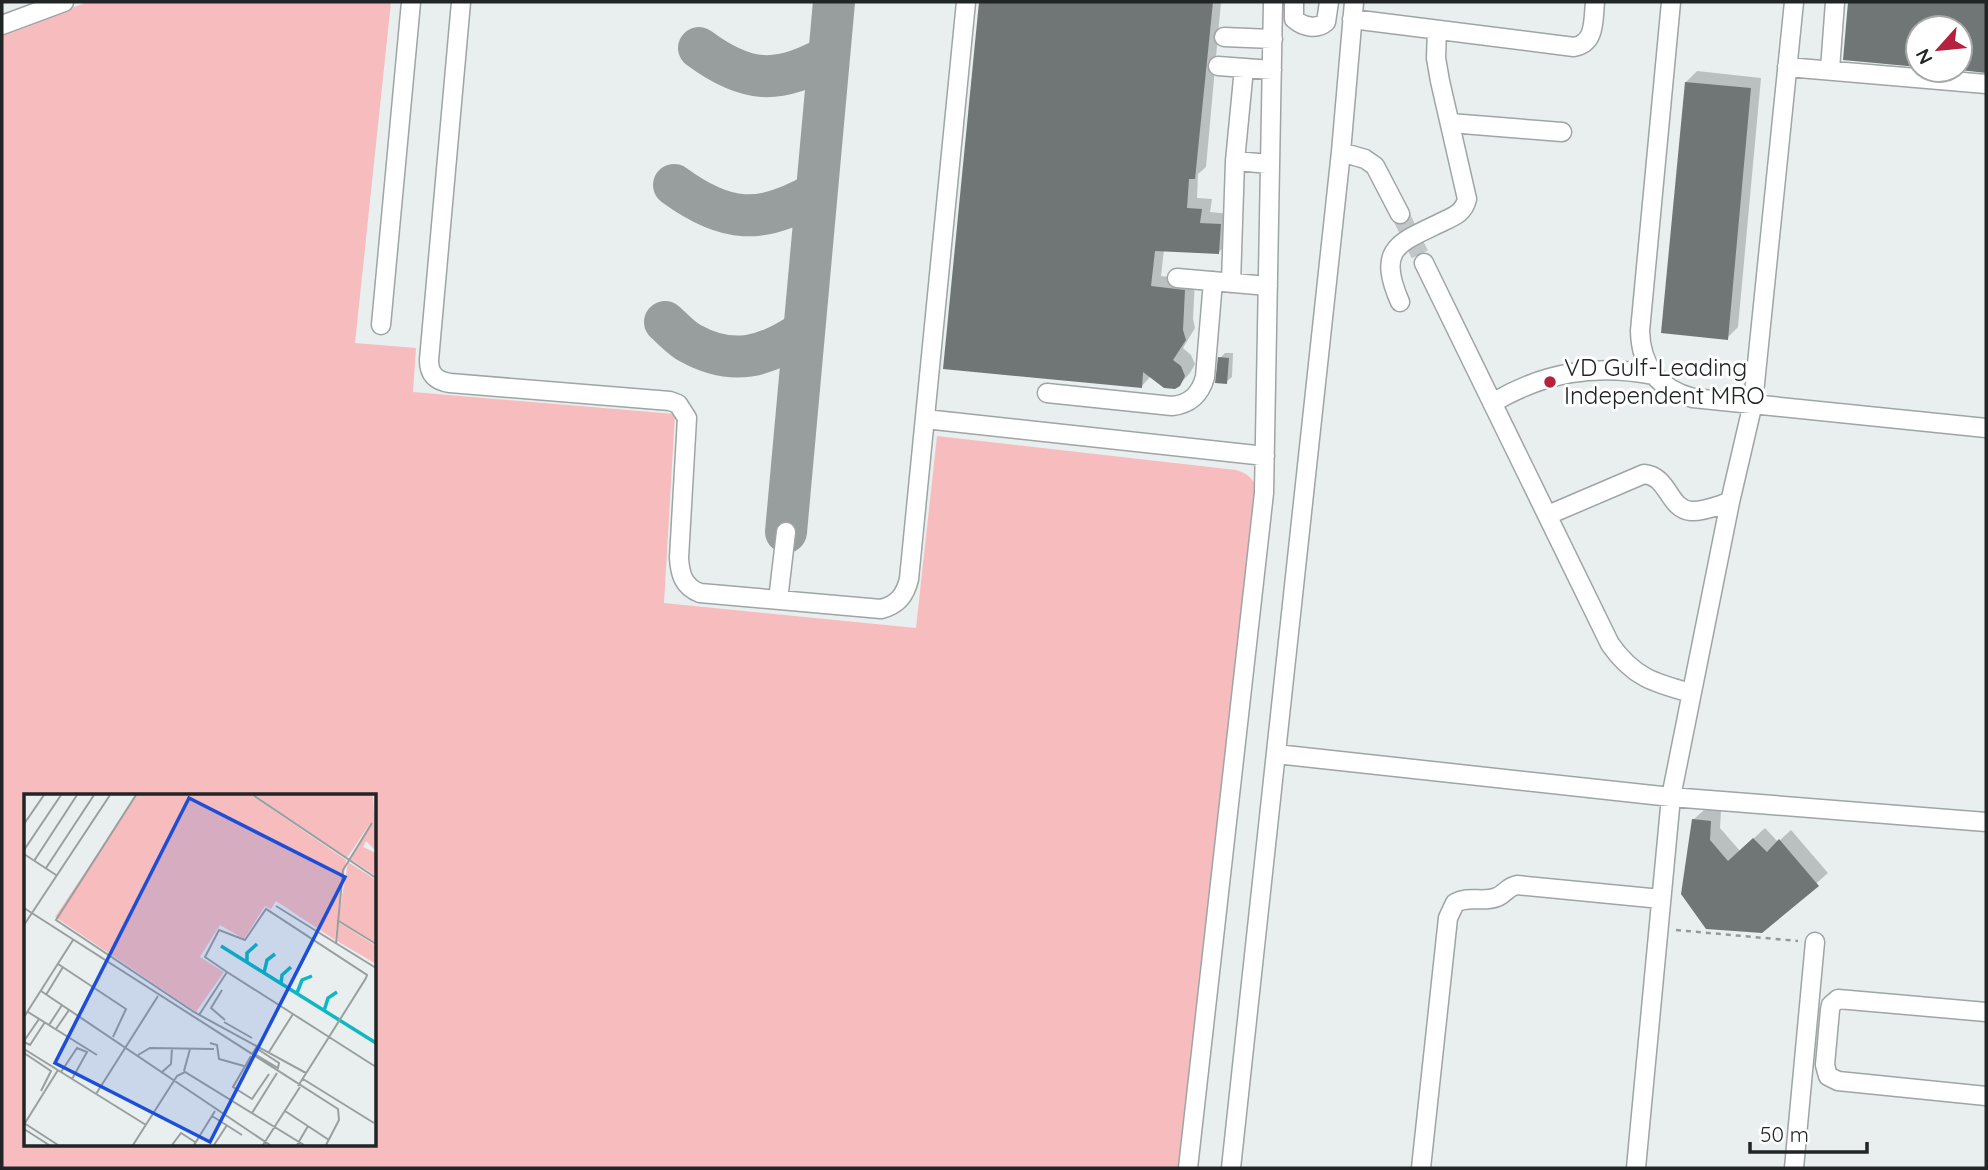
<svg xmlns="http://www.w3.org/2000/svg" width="1988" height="1170" font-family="Quicksand,sans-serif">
  <rect width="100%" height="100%" fill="#e9efef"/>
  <!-- green -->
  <path fill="#f7bcbe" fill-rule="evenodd" d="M 88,2 L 391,2 L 355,343 L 416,348 L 413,392 L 675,414 L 664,603 L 916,628 L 937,436 L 1236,470 C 1248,474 1253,478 1257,489 L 1182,1168 L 2,1168 L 2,33 ZM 26,796 L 374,796 L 374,1144 L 26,1144 Z"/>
  <!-- shadow -->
  <path fill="#0003" d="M 980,2 L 1221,2 L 1206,167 L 1198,174 L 1197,198 L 1212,199 L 1210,212 L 1231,214 L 1229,241 L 1219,252 L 1164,250 L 1161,276 L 1195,280 L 1193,319 L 1195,328 L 1183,348 L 1191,355 L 1195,364 L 1190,373 L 1179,385 L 1151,376 L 1141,387 L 945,367 Z
    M 1850,2 L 1986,2 L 1986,71 L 1960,69 L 1960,28 L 1918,28 L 1918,65 L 1845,59 Z
    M 1697,71 L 1761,78 L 1738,327 L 1727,338 L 1686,82 Z
    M 1225,353 L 1233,353 L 1232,377 L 1226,382 L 1220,358 Z
    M 1705,809 L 1721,810 L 1720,828 L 1740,851 L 1765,828 L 1778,842 L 1791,830 L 1828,873 L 1762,931 L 1693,820 Z"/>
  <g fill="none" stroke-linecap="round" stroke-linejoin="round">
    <!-- taxiway -->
    <path stroke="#989e9e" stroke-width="42" d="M 699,48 C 746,83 778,85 829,56
      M 674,185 C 726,223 761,225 816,193
      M 665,322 C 673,329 681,338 690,343 C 733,367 766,357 804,331
      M 786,532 L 834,2"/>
  </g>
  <!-- building -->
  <path fill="#707676" d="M 979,2 L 1213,2 L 1195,179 L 1189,179 L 1187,208 L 1202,209 L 1200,223 L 1221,224 L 1219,254 L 1155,251 L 1151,286 L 1185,290 L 1183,330 L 1186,340 L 1173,360 L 1181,366 L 1185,376 L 1180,386 L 1175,389 L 1164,388 L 1143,372 L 1142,388 L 943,369 Z
    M 1848,2 L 1986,2 L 1986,73 L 1960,70 L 1960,28 L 1918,28 L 1918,67 L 1843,60 Z
    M 1685,82 L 1751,88 L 1728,340 L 1661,333 Z
    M 1218,357 L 1229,358 L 1227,384 L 1215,383 Z
    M 1692,819 L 1711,821 L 1710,840 L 1728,861 L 1753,838 L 1767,852 L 1779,839 L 1819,886 L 1762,933 L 1706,929 L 1681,894 Z"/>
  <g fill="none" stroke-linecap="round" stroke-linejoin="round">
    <!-- minor-tunnel -->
    <path stroke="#c1c7c7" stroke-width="18" stroke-dasharray="18 9" stroke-linecap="butt" d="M 1400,214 L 1424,263"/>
    <!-- minor casing -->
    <g stroke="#9fa4a5" stroke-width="21">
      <path id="minor" d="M 461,2 L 429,360 C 429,374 436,381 450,383 L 670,401 L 678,404 L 687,418 L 679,558 C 680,575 684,587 700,593 L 881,609 C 897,605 905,596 909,579 L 966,2
        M 1294,2 L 1294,19 C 1303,27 1317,30 1326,22 L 1329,2
        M 1671,2 L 1640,331 C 1641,367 1659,389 1693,398 L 1986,428
        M 1352,19 L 1574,47 C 1596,43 1593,20 1595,2
        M 2,25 L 64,2
        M 1224,37 L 1273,39
        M 1218,66 L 1272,70
        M 1787,67 L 1986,84
        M 1830,69 L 1835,2
        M 1450,123 L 1562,132
        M 1341,152 L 1365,159 L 1375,166 L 1400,214
        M 1235,161 L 1270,164
        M 1424,263 L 1610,644 C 1633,677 1654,683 1691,693
        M 1177,278 L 1268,286
        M 1231,283 L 1235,161 L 1244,68
        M 1400,302 C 1376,247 1399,243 1444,221 C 1455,216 1464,212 1467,199 L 1440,81 L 1436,58 L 1437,30
        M 381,325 L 411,2
        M 1047,393 L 1172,406 C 1190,404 1200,395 1205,377 L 1213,281
        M 1494,402 C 1545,372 1595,364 1653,375
        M 925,419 L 1265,456
        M 1548,515 L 1644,474 C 1669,476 1668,509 1691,511 C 1703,512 1719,505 1730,502
        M 778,600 L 786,532
        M 1276,754 L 1671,797 L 1986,822
        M 1986,1012 L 1838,999 L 1831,1005 L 1830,1010 L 1825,1065 L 1828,1076 L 1838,1081 L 1986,1096
        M 1188,1168 L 1264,493 L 1273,2
        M 1231,1168 L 1341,152 L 1354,2
        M 1421,1168 L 1448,918 L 1455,903 C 1469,895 1483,903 1497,897 C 1505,894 1507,887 1517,885 L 1661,899
        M 1636,1168 L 1671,797 L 1730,502 L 1753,403 L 1794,2
        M 1794,1168 L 1815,942"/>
    </g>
    <!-- path -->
    <path stroke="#959999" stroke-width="2.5" stroke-dasharray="5 5" stroke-linecap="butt" d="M 1676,930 L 1798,941"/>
    <!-- minor -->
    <use href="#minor" stroke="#fff" stroke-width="18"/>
  </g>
  <!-- markers -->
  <circle fill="#b5223e" stroke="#fff" stroke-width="2.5" cx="1550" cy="382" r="7"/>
  <g text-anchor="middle" stroke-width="6" stroke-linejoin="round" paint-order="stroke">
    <!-- poi labels -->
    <g font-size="24" fill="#222525" stroke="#fff" text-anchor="start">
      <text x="1564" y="376">VD Gulf-Leading<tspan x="1564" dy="28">Independent MRO</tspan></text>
    </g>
  </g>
  <!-- overview -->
  <g transform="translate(24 794)">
    <rect width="352" height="352" fill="#e9efef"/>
    <path d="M 113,1 L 227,1 L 322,66 L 311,146 L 252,107 L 247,115 L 241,112 L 220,145 L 196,131 L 176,163 L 200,178 L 172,218 L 31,123 ZM 231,1 L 349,1 L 352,57 L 342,47 L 339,53 L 352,59 L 352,82 L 326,65 L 347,28 L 323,64 ZM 324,68 L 352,86 L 352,149 L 314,126 ZM 314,128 L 352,152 L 352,170 L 313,147 Z" fill="#f7bcbe"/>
    <path fill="none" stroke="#0db7c3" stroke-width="3.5" d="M 197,152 L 352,249M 223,168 L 223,159 L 233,150M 240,179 L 243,166 L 251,160M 257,190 L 258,181 L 267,173M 273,199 L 278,186 L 288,182M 300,217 L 304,204 L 313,198"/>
    <path fill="none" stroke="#999e9e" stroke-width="2" d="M 112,1 L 32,126 L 170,218 L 282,279M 229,1 L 352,84M 0,30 L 20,1M 0,56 L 37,1M 0,60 L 32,81M 10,67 L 53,1M 22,74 L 70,1M 252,112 L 352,174M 0,114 L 314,315 L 315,326 L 302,351M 313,126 L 352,150M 0,131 L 86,1M 312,150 L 319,76 L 348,29M 34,170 L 102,215 L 89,243M 198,196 L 187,214 L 201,226M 17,197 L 246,351M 22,201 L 39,173M 4,218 L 73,261M 175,221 L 203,178M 0,223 L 49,146M 200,228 L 228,244M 25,231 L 38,211M 32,235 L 45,216M 0,247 L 15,225M 0,248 L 6,251 L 21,228M 186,249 L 193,251 L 195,265 L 220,272M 232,254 L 255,269 L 254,274 L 229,259 ZM 0,255 L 122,331M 245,258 L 269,220M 0,259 L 27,277 L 17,297M 114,261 L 126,254 L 190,255M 227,262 L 209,293 L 228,305 L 245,280M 160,277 L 166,255M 37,278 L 53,254 L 63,258 L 48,285M 137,279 L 147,270 L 148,254M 279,285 L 350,329M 274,292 L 305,243 L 342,184 L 343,181 L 242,115 L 221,146 L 195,136 L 181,163 L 203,178 L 269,220 L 305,243 L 352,273M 72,300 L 134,202M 261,317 L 305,346M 228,319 L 253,279M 188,322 L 218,341M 0,329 L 34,351M 1,329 L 34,276M 0,335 L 25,351M 109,351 L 153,282 L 161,278 L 280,351M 148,351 L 157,339 L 171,348M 170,351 L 191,317M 190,351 L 203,331M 239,351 L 276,293M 273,351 L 284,332"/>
    <path fill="#1d4ed8" fill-opacity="0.15" stroke="#1d4ed8" stroke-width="3.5" d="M 165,4 L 321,83 L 186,348 L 31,269 Z"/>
    <rect width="352" height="352" fill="none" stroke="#222525" stroke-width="3.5"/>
  </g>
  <!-- border -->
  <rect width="1988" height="1170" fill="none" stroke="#222525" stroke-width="7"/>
  <!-- north arrow -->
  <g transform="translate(1939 49) rotate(243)"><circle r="33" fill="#ffffff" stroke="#a7a8a8" stroke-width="2"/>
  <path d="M0-5L12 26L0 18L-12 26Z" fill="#b5223e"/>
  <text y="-10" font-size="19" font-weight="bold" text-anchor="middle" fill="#222525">N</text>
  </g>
  <!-- scale -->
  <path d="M1750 1142v10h117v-10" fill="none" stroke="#222525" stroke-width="3.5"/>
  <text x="1760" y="1142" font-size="21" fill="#222525" stroke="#ffffff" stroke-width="5" paint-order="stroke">50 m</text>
</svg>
